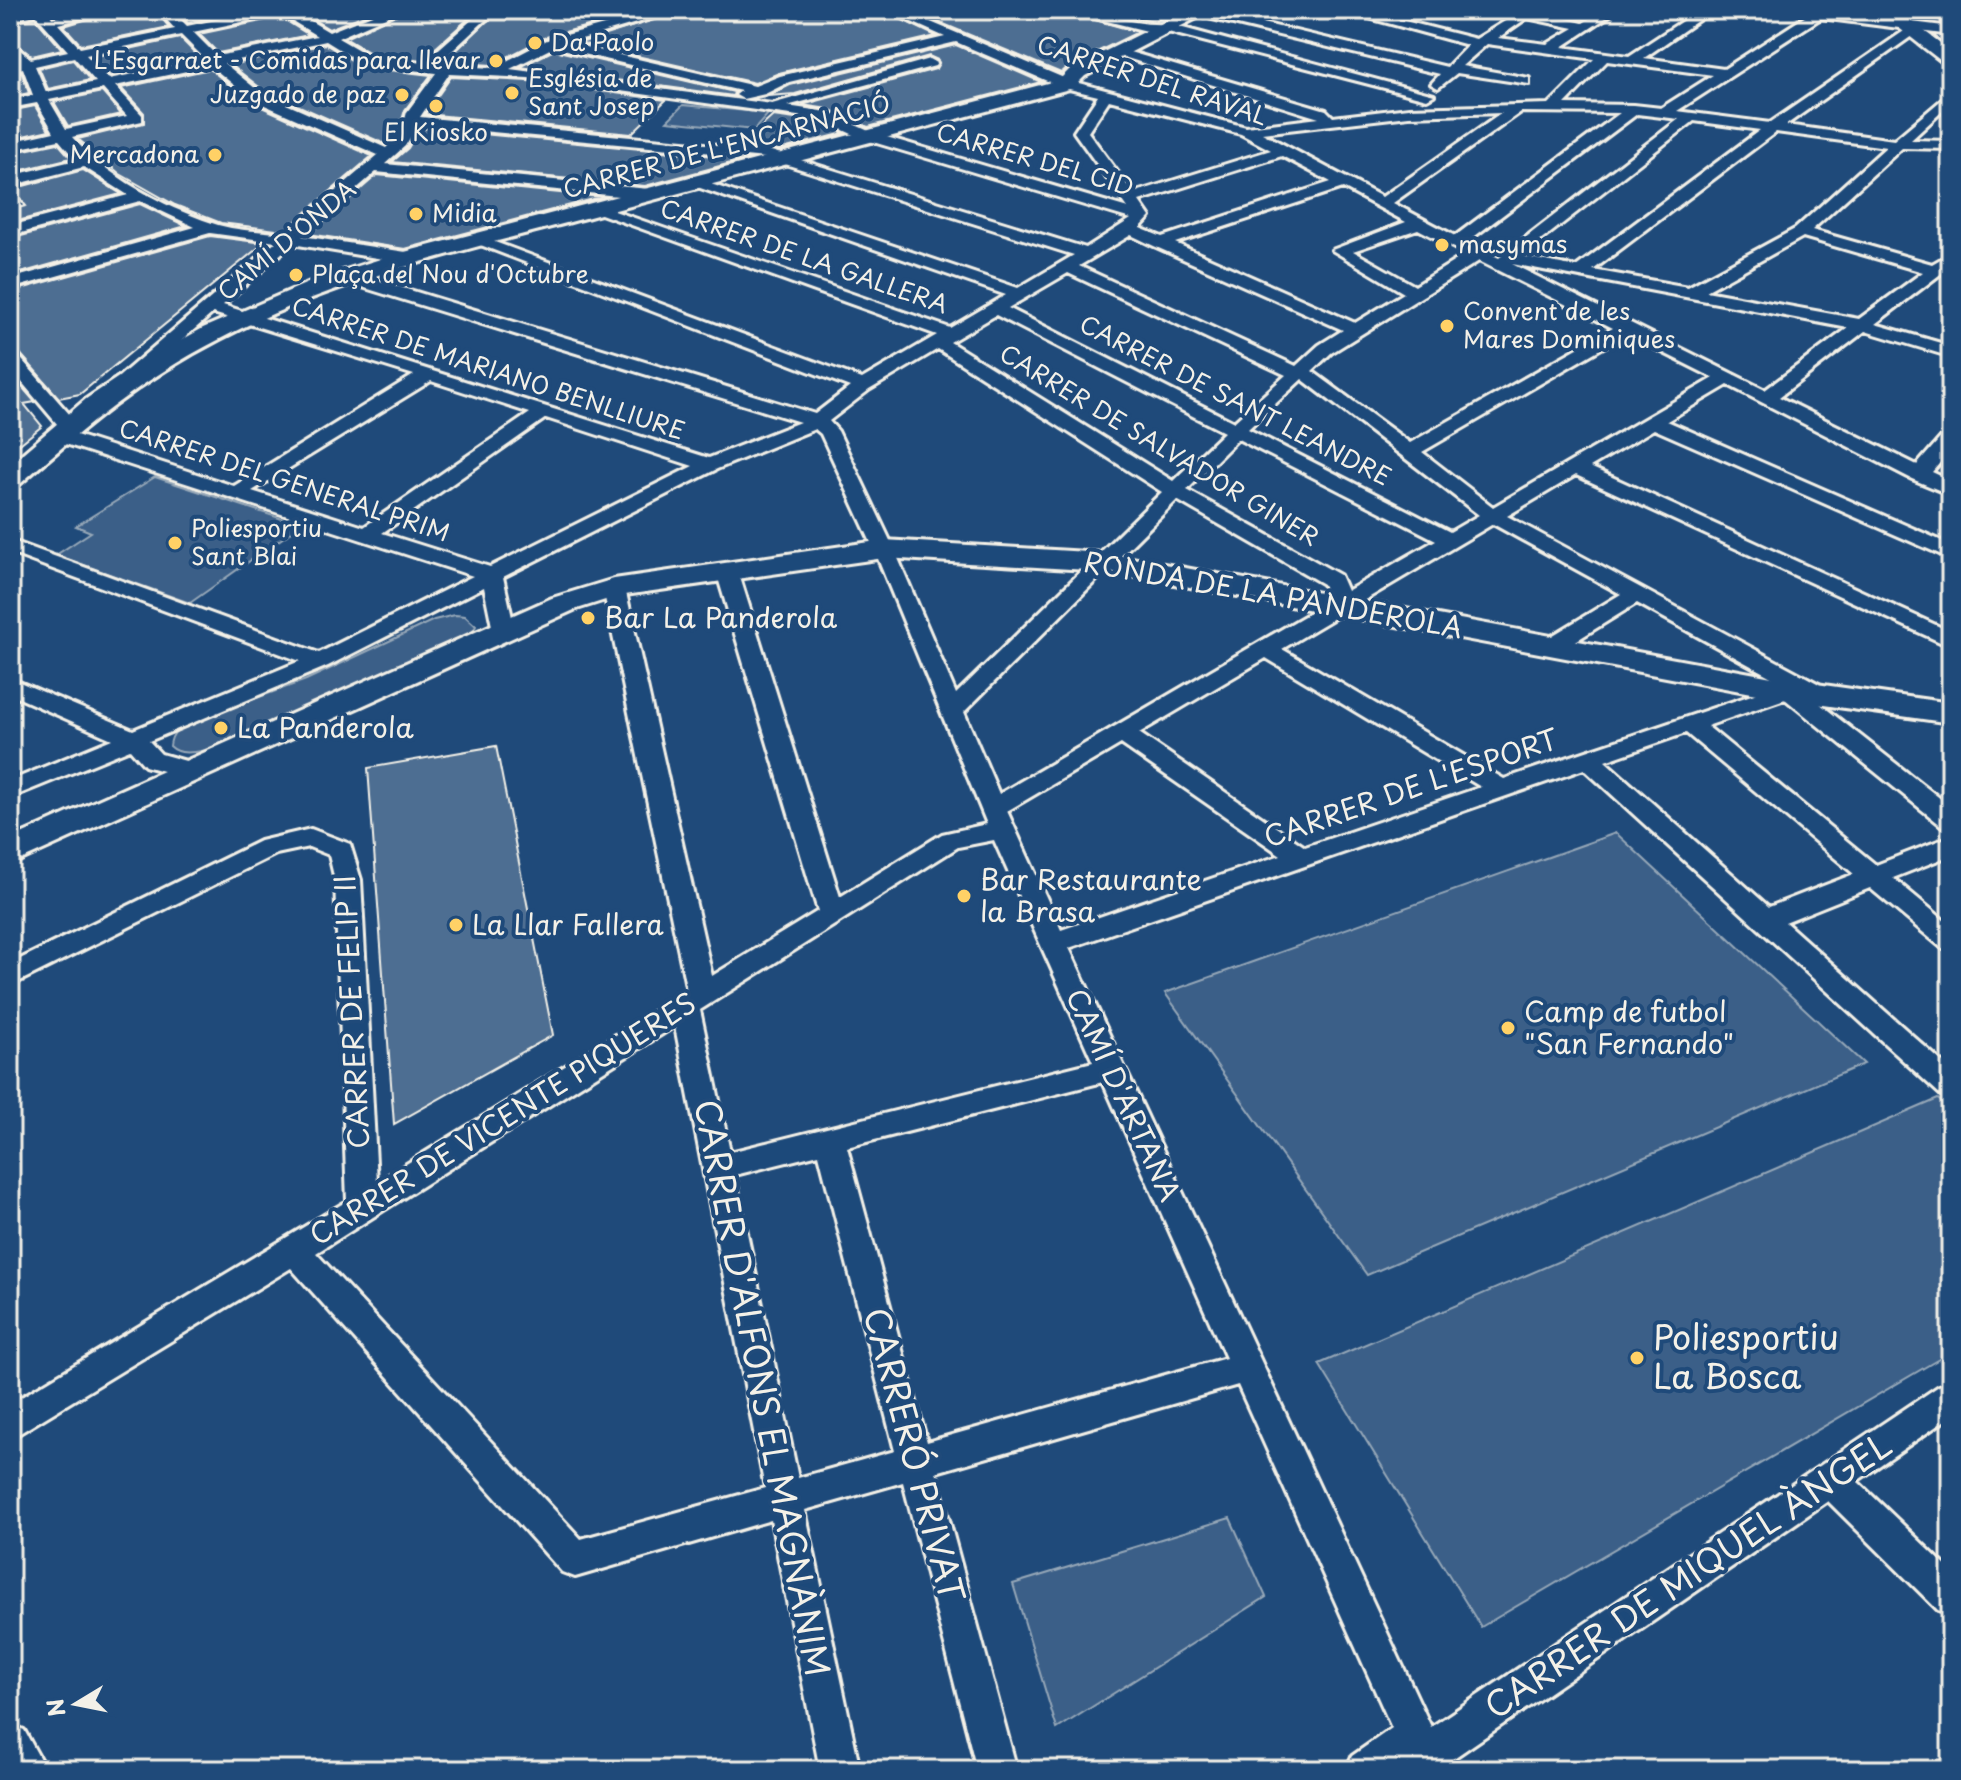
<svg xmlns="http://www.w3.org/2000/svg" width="1961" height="1780" font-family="'Playpen Sans',sans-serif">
  <rect width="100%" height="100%" fill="#1f4a7a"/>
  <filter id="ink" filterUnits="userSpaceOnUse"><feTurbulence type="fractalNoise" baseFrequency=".0125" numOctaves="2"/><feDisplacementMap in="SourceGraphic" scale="16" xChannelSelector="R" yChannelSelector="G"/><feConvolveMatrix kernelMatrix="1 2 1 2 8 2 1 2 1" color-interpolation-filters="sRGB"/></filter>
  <g filter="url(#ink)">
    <!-- green -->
    <path fill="#3a5f88" stroke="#97a8b8" stroke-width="2" d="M 683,105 L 769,113 L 754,130 L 667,121 Z
      M 155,477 L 301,525 L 190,603 L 56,555 L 91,532 L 76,526 Z
      M 455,615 L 465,616 L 476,626 L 468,639 L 212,749 C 199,751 181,757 170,746 C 171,732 180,727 191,722 L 306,680 L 434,620 Z
      M 1616,833 L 1864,1064 L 1367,1275 L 1165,993 Z
      M 1938,1099 L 1951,1110 L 1951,1352 L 1481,1627 L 1319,1364 Z
      M 1230,1518 L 1266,1597 L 1057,1729 L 1013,1584 Z"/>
    <!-- building -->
    <path fill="#4d6e92" stroke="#f4f1e8" stroke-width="2" d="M 118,10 L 155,10 L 169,27 L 81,45 L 64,26 Z
      M 175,10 L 249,10 L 188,23 Z
      M 298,10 L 377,10 L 329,29 Z
      M 405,10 L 478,10 L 422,60 L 372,54 L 345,38 Z
      M 499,10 L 649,10 L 546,37 L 492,65 L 444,62 Z
      M 684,10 L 882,10 L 936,36 L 779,73 L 755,83 L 580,43 Z
      M 910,10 L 1060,10 L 1138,32 L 1070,65 L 1061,73 Z
      M 1092,10 L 1182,10 L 1155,21 Z
      M 280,17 L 309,35 L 218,53 L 199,34 Z
      M 35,18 L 62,49 L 32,56 L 10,39 L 10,23 Z
      M 180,38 L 199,57 L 110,76 L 92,57 Z
      M 325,44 L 363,67 L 431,75 L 405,110 L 399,130 L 385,144 L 263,90 L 231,65 Z
      M 956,45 L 1041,82 L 868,127 L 828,109 L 802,105 L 936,69 L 938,60 L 929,56 L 795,94 L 768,96 L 790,85 Z
      M 554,50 L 734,92 L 733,96 L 520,67 Z
      M 73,60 L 90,80 L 48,89 L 39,68 Z
      M 210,69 L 250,102 L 372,156 L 284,231 L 221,223 L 175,205 L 120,174 L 78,139 L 144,123 L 144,113 L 121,88 Z
      M 21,72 L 29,93 L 10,97 L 10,74 Z
      M 451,77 L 528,81 L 666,100 L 631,134 L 425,114 Z
      M 102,92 L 121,114 L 68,126 L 54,102 Z
      M 35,106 L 49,130 L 10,139 L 10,135 L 22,133 L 10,111 Z
      M 773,116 L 818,122 L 844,133 L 779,150 L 742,144 Z
      M 420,128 L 746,159 L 645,186 L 392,162 L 408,148 Z
      M 58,143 L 71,158 L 10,173 L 10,153 Z
      M 83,170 L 121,194 L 10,223 L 10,210 L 26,206 L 12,189 Z
      M 377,175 L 601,197 L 405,249 L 309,234 Z
      M 140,204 L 186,226 L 10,276 L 10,239 Z
      M 210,236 L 264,243 L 80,394 L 59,398 L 18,351 L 10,349 L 10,292 Z
      M 10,373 L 35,402 L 24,404 L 42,426 L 10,452 Z
      M 496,746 L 553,1035 L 394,1124 L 368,768 Z"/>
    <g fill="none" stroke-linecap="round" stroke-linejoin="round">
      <!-- street casing -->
      <g stroke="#f4f1e8" stroke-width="6">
        <path id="street" d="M 22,10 L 48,10 L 52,18 L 90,10 L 115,10 L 58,24 L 80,48 L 175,29 L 158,10 L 171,10 L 187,26 L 264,10 L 292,10 L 329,32 L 385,10 L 402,10 L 338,38 L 371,57 L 423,63 L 483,10 L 496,10 L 437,65 L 493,68 L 547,40 L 661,10 L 681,10 L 568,43 L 755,86 L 780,76 L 945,37 L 885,10 L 902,10 L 1071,81 L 1246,127 L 1319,118 L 1111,53 L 1123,50 L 1326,110 L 1333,117 L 1409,108 L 1549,104 L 1594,59 L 1487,44 L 1462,66 L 1529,78 L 1529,84 L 1457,73 L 1438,88 L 1431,84 L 1440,74 L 1196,15 L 1195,10 L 1207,10 L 1447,67 L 1468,45 L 1340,10 L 1361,10 L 1476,39 L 1523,10 L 1537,10 L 1536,12 L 1583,23 L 1603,10 L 1618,10 L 1562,47 L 1629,56 L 1699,10 L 1713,10 L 1644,58 L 1724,69 L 1806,16 L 1783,10 L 1818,10 L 1951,27 L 1951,35 L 1919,31 L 1786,125 L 1894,140 L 1951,92 L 1951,103 L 1911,140 L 1951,141 L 1951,149 L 1902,148 L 1812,230 L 1932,264 L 1951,253 L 1951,266 L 1875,324 L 1951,346 L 1951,357 L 1865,331 L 1779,397 L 1917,465 L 1944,434 L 1951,432 L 1951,450 L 1932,472 L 1951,481 L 1951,495 L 1912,479 L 1728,385 L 1667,421 L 1951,545 L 1951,559 L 1654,429 L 1590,467 L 1951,632 L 1951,647 L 1576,475 L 1507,516 L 1819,684 L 1822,689 L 1819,694 L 1810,696 L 1951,807 L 1951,828 L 1942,826 L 1785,699 L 1707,726 L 1876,865 L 1951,836 L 1951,855 L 1893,878 L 1951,926 L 1951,951 L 1942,948 L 1870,888 L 1785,922 L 1951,1070 L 1951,1098 L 1941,1095 L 1584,769 L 1069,948 L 1431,1727 L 1939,1386 L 1951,1381 L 1951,1416 L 1857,1481 L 1951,1571 L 1951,1615 L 1938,1610 L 1828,1501 L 1448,1762 L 1451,1770 L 1411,1770 L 1408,1764 L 1399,1770 L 1346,1770 L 1352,1756 L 1392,1728 L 1238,1385 L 936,1472 L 1017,1770 L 977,1770 L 903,1482 L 805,1510 L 860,1770 L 820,1770 L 771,1520 L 575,1577 L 562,1572 L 291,1268 L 10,1439 L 10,1404 L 347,1201 L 335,880 L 329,855 L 309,847 L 276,854 L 10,986 L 10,964 L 260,841 L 311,829 L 350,844 L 361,880 L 377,1182 L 687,991 L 603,588 L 606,583 L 622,583 L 625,588 L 712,976 L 818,911 L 716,571 L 720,567 L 734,567 L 738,571 L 840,897 L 942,834 L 987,824 L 874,549 L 821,434 L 815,429 L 717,469 L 503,577 L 515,631 L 512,636 L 496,636 L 493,631 L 484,587 L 328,666 L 149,741 L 161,754 L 200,765 L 203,771 L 200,777 L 191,779 L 145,766 L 130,749 L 10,798 L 10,781 L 112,739 L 10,694 L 10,678 L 133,730 L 300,661 L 10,553 L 10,540 L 319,653 L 473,576 L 53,440 L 50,436 L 53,432 L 67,432 L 234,486 L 414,375 L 213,313 L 133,383 L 121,383 L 118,379 L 121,375 L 276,242 L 210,233 L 10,289 L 10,279 L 195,227 L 140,201 L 10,236 L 10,226 L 128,195 L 84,167 L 10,186 L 10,176 L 76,160 L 59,140 L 10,150 L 10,142 L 54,132 L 37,103 L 10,108 L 10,100 L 33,95 L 23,68 L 10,71 L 10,63 L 19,61 L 10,53 L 10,42 L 31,59 L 68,51 L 36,15 L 10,20 L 10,12 ZM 281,14 L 317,36 L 217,56 L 193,32 ZM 1527,18 L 1574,28 L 1547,44 L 1498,38 ZM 1821,18 L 1907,29 L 1770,123 L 1677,111 ZM 181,35 L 205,59 L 109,79 L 86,55 ZM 326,41 L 363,64 L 436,73 L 407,112 L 402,131 L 386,148 L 261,93 L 224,63 ZM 956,42 L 1061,87 L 1098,96 L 1074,132 L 1128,208 L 873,133 L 827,112 L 787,106 L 935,66 L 937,63 L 930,59 L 772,104 L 510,69 L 554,47 L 741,91 L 736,95 L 743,99 L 765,94 L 789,82 ZM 74,57 L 96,82 L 46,92 L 35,66 ZM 1607,61 L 1713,75 L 1661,108 L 1634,105 L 1565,104 ZM 211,66 L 251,99 L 378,155 L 285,234 C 262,231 234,231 212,223 C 162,206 106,176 72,137 L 142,121 L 142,115 L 115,86 ZM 449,74 L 528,78 L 819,119 L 863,139 L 1131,219 L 1086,248 L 768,150 L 420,117 ZM 103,89 L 127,116 L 66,129 L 49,100 ZM 1109,100 L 1241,134 L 1271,150 L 1133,193 L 1088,132 ZM 1521,112 L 1620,113 L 1455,236 L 1393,203 ZM 1502,113 L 1382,197 L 1262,133 L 1409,116 ZM 1637,114 L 1679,119 L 1499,258 L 1467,242 ZM 1694,121 L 1760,130 L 1576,267 L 1521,256 ZM 418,125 L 766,158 L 1074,255 L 1018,288 L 696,179 L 691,177 L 683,182 L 1006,295 L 950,328 L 600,206 L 595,204 L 587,209 L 937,335 L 862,379 L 484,238 L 472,238 L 470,241 L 850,387 L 815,414 L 351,272 L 339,272 L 337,276 L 339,280 L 800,422 L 709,458 L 223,305 L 292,244 L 407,263 L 409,260 L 406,252 L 302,236 L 376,172 L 649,199 L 657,194 L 649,189 L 385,164 L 405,146 ZM 1776,132 L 1886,147 L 1795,229 L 1688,287 L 1593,270 ZM 1282,156 L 1331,182 L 1162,237 L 1140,228 L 1150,217 L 1139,201 ZM 1343,188 L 1406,222 L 1332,250 L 1404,293 L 1355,323 L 1175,243 ZM 1418,229 L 1466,254 L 1415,286 L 1353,251 ZM 1131,235 L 1154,246 L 1343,330 L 1319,345 L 1296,366 L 1079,266 ZM 1803,237 L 1923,272 L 1859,319 L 1706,291 ZM 1479,261 L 1613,328 L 1410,443 L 1312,371 L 1331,353 ZM 1512,264 L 1848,328 L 1765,390 ZM 1068,273 L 1286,375 L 1234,422 L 1008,308 ZM 996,315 L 1224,432 L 1173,481 L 950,342 ZM 1626,334 L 1714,378 L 1493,507 L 1422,452 ZM 938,349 L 1162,492 L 956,694 L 894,549 L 838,431 L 829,421 L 869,390 ZM 1302,379 L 1479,515 L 1450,532 L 1248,429 ZM 431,381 L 530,413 L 364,527 L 252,491 ZM 546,418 L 693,466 L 490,567 L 382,533 ZM 1238,439 L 1436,540 L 1347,591 L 1340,575 L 1187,490 ZM 1177,500 L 1323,584 L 1330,601 L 999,794 L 964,712 ZM 1493,524 L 1621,594 L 1545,640 L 1542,645 L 1545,650 L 1561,650 L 1637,603 L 1784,684 L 1504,779 L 1282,649 ZM 1266,658 L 1481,787 L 1305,847 L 1139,733 ZM 1686,733 L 1854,874 L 1769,907 L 1605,761 ZM 1121,744 L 1281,855 L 1061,930 L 1007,811 ZM 994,840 L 1093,1062 L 730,1152 L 700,1010 L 958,847 ZM 675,1026 L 765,1488 L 581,1539 L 316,1253 ZM 1103,1082 L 1226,1358 L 927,1442 L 847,1147 ZM 819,1154 L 895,1451 L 798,1478 L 735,1175 Z
          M 1063,10 C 1098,10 1133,27 1168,24 L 1434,95 L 1427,99 L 1168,32 L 1155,33 Z
          M 10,352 L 16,353 L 77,423 L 79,427 L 77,431 L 63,431 L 10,368 Z
          M 10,1724 L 24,1730 L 46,1770 L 10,1770 Z"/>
      </g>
      <!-- secondary casing -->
      <g stroke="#f4f1e8" stroke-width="6">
        <path id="secondary" d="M 1189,10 L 1212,10 L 1085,76 L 1073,88 C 913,131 753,173 593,216 C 466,250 337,278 220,339 C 140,380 87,425 20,484 L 10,486 L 10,464 L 86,399 L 132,368 L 203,328 L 317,279 L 393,255 L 1059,80 L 1071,68 Z
          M 1876,10 L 1896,10 L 1951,51 L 1951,65 L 1945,64 Z
          M 884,540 L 1105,553 L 1788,680 L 1951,703 L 1951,723 L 1788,700 L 1105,571 L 884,558 L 618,596 L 574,610 L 10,865 L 10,839 L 552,598 L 614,579 Z"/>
      </g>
      <!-- street -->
      <use href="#street" fill="#1f4a7a" fill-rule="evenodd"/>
      <!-- secondary -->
      <use href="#secondary" fill="#1f4a7a" fill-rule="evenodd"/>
    </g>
  </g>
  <!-- markers -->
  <g fill="#ffd166" stroke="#1f4a7a" stroke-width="3">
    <circle cx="535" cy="43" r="8"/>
    <circle cx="496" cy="61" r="8"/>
    <circle cx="512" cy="93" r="8"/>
    <circle cx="402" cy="95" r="8"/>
    <circle cx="436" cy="106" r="8"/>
    <circle cx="215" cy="155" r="8"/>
    <circle cx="416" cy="214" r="8"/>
    <circle cx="1442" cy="245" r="8"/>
    <circle cx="296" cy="275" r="8"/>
    <circle cx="1447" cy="326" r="8"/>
    <circle cx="175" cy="543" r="8"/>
    <circle cx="588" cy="618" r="8"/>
    <circle cx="221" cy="728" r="8"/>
    <circle cx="964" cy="896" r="8"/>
    <circle cx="456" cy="925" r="8"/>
    <circle cx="1508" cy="1028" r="8"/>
    <circle cx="1637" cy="1358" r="8"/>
  </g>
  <g text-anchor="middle" stroke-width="8" stroke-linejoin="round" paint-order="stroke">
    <!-- far-poi labels -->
    <g font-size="24" fill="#f4f1e8" stroke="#1f4a7a" text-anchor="start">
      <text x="551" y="51">Da Paolo</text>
      <text x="480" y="69" text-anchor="end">L'Esgarraet - Comidas para llevar</text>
      <text x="528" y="87">Església de<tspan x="528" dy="28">Sant Josep</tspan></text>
      <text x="386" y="103" text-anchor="end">Juzgado de paz</text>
      <text x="436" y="141" text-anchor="middle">El Kiosko</text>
      <text x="199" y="163" text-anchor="end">Mercadona</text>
      <text x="432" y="222">Midia</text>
      <text x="1458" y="253">masymas</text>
      <text x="312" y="283">Plaça del Nou d'Octubre</text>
      <text x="1463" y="320">Convent de les<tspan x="1463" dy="28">Mares Dominiques</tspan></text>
      <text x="191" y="537">Poliesportiu<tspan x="191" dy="28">Sant Blai</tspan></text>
    </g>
    <!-- far-street labels -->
    <g font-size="24" fill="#f4f1e8" stroke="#1f4a7a">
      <text transform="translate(1152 81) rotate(18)" y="8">CARRER DEL RAVAL</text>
      <text transform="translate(727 147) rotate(-15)" y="8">CARRER DE L'ENCARNACIÓ</text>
      <text transform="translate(1035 160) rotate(16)" y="8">CARRER DEL CID</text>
      <text transform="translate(287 241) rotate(-40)" y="8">CAMÍ D'ONDA</text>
      <text transform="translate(804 257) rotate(19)" y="8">CARRER DE LA GALLERA</text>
      <text transform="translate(488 369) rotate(18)" y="8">CARRER DE MARIANO BENLLIURE</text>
      <text transform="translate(1235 401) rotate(27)" y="8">CARRER DE SANT LEANDRE</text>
      <text transform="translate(1159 446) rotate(31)" y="8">CARRER DE SALVADOR GINER</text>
      <text transform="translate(284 481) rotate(18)" y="8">CARRER DEL GENERAL PRIM</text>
    </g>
    <!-- street labels -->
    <g font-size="28" fill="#f4f1e8" stroke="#1f4a7a">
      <text transform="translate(1273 595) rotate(10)" y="10">RONDA DE LA PANDEROLA</text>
      <text transform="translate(1411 788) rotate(-19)" y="10">CARRER DE L'ESPORT</text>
      <text transform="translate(352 1012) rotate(-93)" y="10">CARRER DE FELIP II</text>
      <text transform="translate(1123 1095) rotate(65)" y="10">CAMÍ D'ARTANA</text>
      <text transform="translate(503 1119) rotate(-32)" y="10">CARRER DE VICENTE PIQUERES</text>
    </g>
    <!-- poi labels -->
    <g font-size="28" fill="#f4f1e8" stroke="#1f4a7a" text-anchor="start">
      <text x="604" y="628">Bar La Panderola</text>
      <text x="237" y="738">La Panderola</text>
      <text x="980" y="890">Bar Restaurante<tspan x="980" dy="32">la Brasa</tspan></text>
      <text x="472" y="935">La Llar Fallera</text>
      <text x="1524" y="1022">Camp de futbol<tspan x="1524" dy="32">"San Fernando"</tspan></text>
    </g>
    <!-- near-poi labels -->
    <g font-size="34" fill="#f4f1e8" stroke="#1f4a7a" text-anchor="start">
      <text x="1653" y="1350">Poliesportiu<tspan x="1653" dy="39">La Bosca</tspan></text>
    </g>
    <!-- near-street labels -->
    <g font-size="34" fill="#f4f1e8" stroke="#1f4a7a">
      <text transform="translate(762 1388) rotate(79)" y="12">CARRER D'ALFONS EL MAGNÀNIM</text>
      <text transform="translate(914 1455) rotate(75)" y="12">CARRERÓ PRIVAT</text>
      <text transform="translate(1688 1576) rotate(-34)" y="12">CARRER DE MIQUEL ÀNGEL</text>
    </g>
  </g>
  <!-- margin -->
  <rect width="1961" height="1780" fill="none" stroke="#1f4a7a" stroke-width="40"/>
  <rect x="20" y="20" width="1921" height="1740" fill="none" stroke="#f4f1e8" stroke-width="3" filter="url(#ink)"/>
  <!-- north arrow -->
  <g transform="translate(76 1704) rotate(260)" stroke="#1f4a7a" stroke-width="6" paint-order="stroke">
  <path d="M0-6L14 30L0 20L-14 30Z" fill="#f4f1e8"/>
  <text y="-12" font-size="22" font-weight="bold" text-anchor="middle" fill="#f4f1e8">N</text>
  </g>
</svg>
